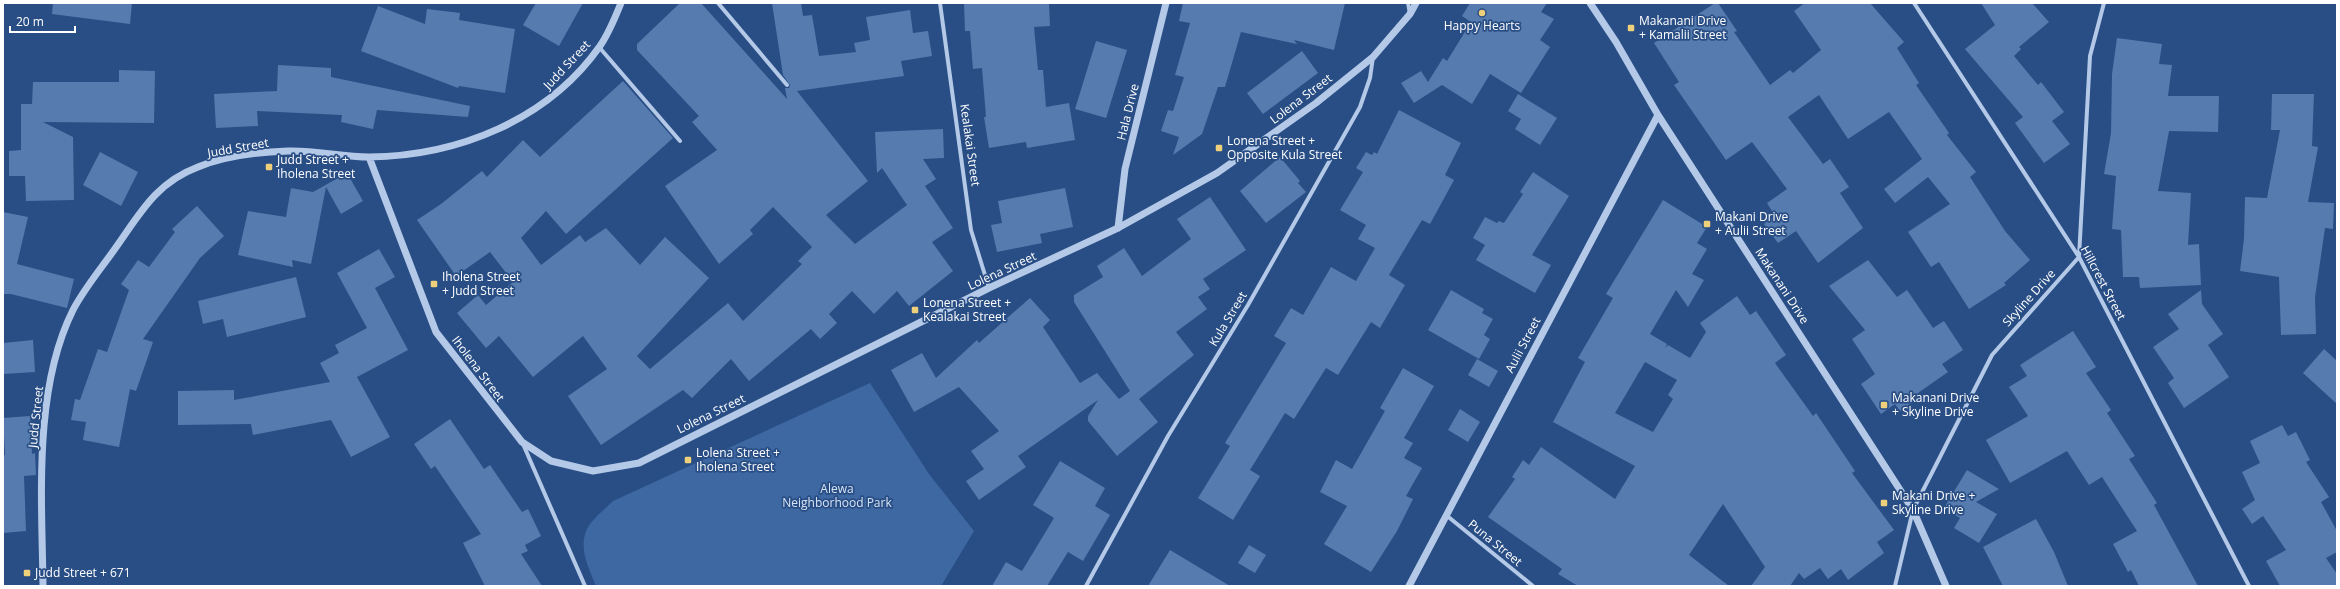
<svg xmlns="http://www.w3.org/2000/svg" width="2340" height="589" font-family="'Open Sans',sans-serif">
  <rect width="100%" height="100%" fill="#294e85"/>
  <!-- green -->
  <path fill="#3e68a1" d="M 870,383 L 929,474 L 974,531 L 941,586 L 596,586 C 589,569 578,548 587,529 C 592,519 605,509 613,501 Z"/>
  <!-- building -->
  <path fill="#567bae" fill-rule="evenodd" d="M 53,3 L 132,3 L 130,24 L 52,14 Z
    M 536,3 L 583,3 L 559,46 L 523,25 Z
    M 680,3 L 701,3 L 787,99 L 785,88 L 789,88 L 790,85 L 783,75 L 772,3 L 801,3 L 803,16 L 812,15 L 819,56 L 856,52 L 854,43 L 870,40 L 866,17 L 910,10 L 913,33 L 928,31 L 932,56 L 901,61 L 904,76 L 797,91 L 868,181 L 826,215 L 855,244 L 907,205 L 882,168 L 877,173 L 875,132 L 943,129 L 944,158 L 923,159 L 936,179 L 925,186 L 953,228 L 932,242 L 953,271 L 909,306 L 897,291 L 874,314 L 852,291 L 829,314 L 837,323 L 820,339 L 811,329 L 749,381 L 731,359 L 692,398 L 683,390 L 601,445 L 568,396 L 607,369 L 583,336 L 533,377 L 499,336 L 486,348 L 457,313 L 478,295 L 486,305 L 513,282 L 490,252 L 456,276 L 417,220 L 441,204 L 482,171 L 487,177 L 523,140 L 540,157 L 623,81 L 673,138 L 566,234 L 546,211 L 521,238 L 541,265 L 580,235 L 585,242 L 606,228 L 640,265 L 665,237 L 709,278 L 637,356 L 650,369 L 728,303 L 743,321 L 802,264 L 798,261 L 812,247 L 773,207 L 750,230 L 753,234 L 719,264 L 665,186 L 717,150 L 692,122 L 699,116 L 637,50 L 637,44 Z
    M 964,3 L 1049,3 L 1050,26 L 1034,27 L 1038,70 L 1043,70 L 1046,107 L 1069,103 L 1075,140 L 1027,148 L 1026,142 L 989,148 L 984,117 L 986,117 L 982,68 L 973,69 L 970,31 L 965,31 Z
    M 1183,3 L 1345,3 L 1334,50 L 1294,40 L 1297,44 L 1241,32 L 1225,87 L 1218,87 L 1202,134 L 1173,155 L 1179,137 L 1161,131 L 1168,110 L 1173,111 L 1184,77 L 1175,75 L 1190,23 L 1179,21 Z
    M 1470,3 L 1547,3 L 1541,12 L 1554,19 L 1540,40 L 1550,47 L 1521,93 L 1490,74 L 1472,104 L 1442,85 L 1414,103 L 1401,83 L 1421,71 L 1428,82 L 1443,58 L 1447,61 L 1471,22 L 1462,16 Z
    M 1715,3 L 1718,3 L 1737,31 L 1734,32 L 1770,85 L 1790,70 L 1793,73 L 1821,50 L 1794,11 L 1805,3 L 1870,3 L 1904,42 L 1897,48 L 1919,83 L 1916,85 L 1949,133 L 1947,135 L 1976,172 L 1970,177 L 2005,231 L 2030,260 L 2004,283 L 2006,285 L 1969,309 L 1939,262 L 1931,267 L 1908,232 L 1950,204 L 1928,177 L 1895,203 L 1884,189 L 1922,159 L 1889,112 L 1848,139 L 1819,95 L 1788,117 L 1823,164 L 1830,159 L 1849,187 L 1840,193 L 1863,228 L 1818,263 L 1796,231 L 1778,243 L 1764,224 L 1775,216 L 1767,203 L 1787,189 L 1752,142 L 1726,160 L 1674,85 L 1679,82 L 1654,43 Z
    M 1981,3 L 2032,3 L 2049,22 L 2019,47 L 2021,49 L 2014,56 L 2038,85 L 2041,82 L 2064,112 L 2052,121 L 2070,144 L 2044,163 L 2015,123 L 2023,117 L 1965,49 L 1995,25 Z
    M 378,6 L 425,24 L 427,9 L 460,13 L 459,20 L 515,29 L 505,93 L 459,86 L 458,88 L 361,51 Z
    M 2117,38 L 2162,44 L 2159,64 L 2172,65 L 2168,96 L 2219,96 L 2218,132 L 2169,131 L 2158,191 L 2191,193 L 2188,245 L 2199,244 L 2201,285 L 2140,288 L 2139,277 L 2123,277 L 2121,230 L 2112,229 L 2116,176 L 2104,174 L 2111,133 L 2112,74 Z
    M 1096,41 L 1127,50 L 1106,118 L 1075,109 Z
    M 1302,51 L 1318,73 L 1263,114 L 1247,93 Z
    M 278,65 L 331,68 L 331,77 L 470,106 L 468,117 L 377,110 L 373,129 L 341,122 L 342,115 L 257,111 L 258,126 L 216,128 L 214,94 L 277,91 Z
    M 119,70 L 155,71 L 154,123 L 43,122 L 73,137 L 74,200 L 26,201 L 25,176 L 9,176 L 9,151 L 21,150 L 21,104 L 32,104 L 33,82 L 119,82 Z
    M 1518,94 L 1557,118 L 1540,145 L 1515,129 L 1521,119 L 1508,111 Z
    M 2272,94 L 2314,94 L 2312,146 L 2318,147 L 2308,202 L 2334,203 L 2333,229 L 2325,228 L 2315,297 L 2316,334 L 2281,335 L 2279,277 L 2240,271 L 2244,239 L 2245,197 L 2267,198 L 2280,130 L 2271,130 Z
    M 1399,110 L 1461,143 L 1445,175 L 1454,180 L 1430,224 L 1422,220 L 1389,275 L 1405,285 L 1380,328 L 1371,322 L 1338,375 L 1326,368 L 1294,419 L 1285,413 L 1250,470 L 1260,476 L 1233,520 L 1198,498 L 1230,446 L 1225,443 L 1286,343 L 1274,336 L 1291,308 L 1303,315 L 1331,267 L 1356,281 L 1375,248 L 1358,239 L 1366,225 L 1340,210 L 1363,172 L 1356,168 L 1366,152 L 1372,155 L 1374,152 L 1377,154 Z
    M 100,152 L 138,172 L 121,206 L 83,185 Z
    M 1280,157 L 1300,181 L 1298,183 L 1306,192 L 1266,223 L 1240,191 Z
    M 1533,172 L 1569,196 L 1532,255 L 1551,265 L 1535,293 L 1476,260 L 1485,245 L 1473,238 L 1485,217 L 1497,223 L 1499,221 L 1504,223 L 1523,194 L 1520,192 Z
    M 347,173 L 363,201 L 341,214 L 326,187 L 311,264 L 292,260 L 293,267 L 238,255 L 248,211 L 286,217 L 291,188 L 313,192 Z
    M 1065,188 L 1073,227 L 1040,234 L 1042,243 L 997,252 L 991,225 L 1002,223 L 998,201 Z
    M 1210,197 L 1246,250 L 1203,279 L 1210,289 L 1198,297 L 1207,309 L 1176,332 L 1194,355 L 1139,399 L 1158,422 L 1117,456 L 1088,421 L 1088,416 L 1098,400 L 1018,456 L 1026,467 L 979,500 L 966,481 L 984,469 L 971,451 L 999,431 L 959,387 L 914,412 L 891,370 L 922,353 L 936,378 L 977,340 L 979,343 L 1030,298 L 1050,320 L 1043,327 L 1080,383 L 1097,373 L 1119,399 L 1130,391 L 1074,302 L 1074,295 L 1103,277 L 1097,266 L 1124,248 L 1142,276 L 1191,239 L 1177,219 Z
    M 1663,200 L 1707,227 L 1697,243 L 1707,249 L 1692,274 L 1704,280 L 1688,307 L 1676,290 L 1650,334 L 1667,344 L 1665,348 L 1668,345 L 1690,358 L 1706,332 L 1700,323 L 1737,296 L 1750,315 L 1756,311 L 1786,355 L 1775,363 L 1813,416 L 1816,413 L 1855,471 L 1852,473 L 1894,530 L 1877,542 L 1884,553 L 1848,580 L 1841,569 L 1828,579 L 1820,568 L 1804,579 L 1799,573 L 1790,586 L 1751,586 L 1765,567 L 1723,504 L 1689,555 L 1729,586 L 1578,586 L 1558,574 L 1562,569 L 1488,517 L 1515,479 L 1512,477 L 1523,460 L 1529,465 L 1541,447 L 1615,499 L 1635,466 L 1553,422 L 1585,362 L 1578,358 L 1613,298 L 1606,294 ZM 1645,362 L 1677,380 L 1668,395 L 1673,399 L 1653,432 L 1615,413 Z
    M 197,206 L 224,236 L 200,258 L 143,339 L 153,342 L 136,391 L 130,389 L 119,447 L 83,440 L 86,422 L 71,420 L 75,399 L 80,400 L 98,349 L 107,352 L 129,290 L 121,284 L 138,260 L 149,267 L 175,232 L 172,229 Z
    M 3,212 L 28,217 L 17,264 L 74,279 L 67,308 L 11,294 L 3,294 Z
    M 379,249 L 395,277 L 375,288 L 408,350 L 357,377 L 390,437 L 351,457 L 331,420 L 253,435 L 251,424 L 178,425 L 178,391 L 234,390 L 234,400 L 330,382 L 320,363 L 339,353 L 335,345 L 367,328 L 337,273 Z
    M 1868,260 L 1897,297 L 1907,290 L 1933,328 L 1944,321 L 1963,350 L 1942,364 L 1948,372 L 1918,393 L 1921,397 L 1900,411 L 1895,404 L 1881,414 L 1861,384 L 1875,374 L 1852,339 L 1865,330 L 1829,286 Z
    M 296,277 L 306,317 L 227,337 L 223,319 L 203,324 L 198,301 Z
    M 1451,290 L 1484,309 L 1482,313 L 1493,319 L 1484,335 L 1490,339 L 1479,359 L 1428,330 Z
    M 2201,290 L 2202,304 L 2223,334 L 2208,345 L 2229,377 L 2184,408 L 2168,383 L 2174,378 L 2153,347 L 2179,329 L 2168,314 Z
    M 2073,331 L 2096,367 L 2086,373 L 2111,410 L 2107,413 L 2135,456 L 2129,459 L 2157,503 L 2154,505 L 2198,586 L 2139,586 L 2131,570 L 2128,572 L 2113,544 L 2137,531 L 2102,477 L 2089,485 L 2067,451 L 2010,483 L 1986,440 L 2028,416 L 2009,387 L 2027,376 L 2020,365 Z
    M 33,340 L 35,372 L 3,374 L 3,343 Z
    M 2324,349 L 2337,361 L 2337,404 L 2303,373 Z
    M 1477,359 L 1498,371 L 1489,387 L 1468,375 Z
    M 1403,368 L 1434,386 L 1404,438 L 1413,443 L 1404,458 L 1422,468 L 1406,496 L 1413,499 L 1397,531 L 1371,572 L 1324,544 L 1347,506 L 1320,492 L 1336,460 L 1352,469 L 1385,411 L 1380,408 Z
    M 1460,409 L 1480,422 L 1468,442 L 1448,430 Z
    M 30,416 L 32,454 L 35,453 L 36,475 L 24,476 L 26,531 L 3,533 L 3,455 L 5,455 L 3,418 Z
    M 450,419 L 484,469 L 490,465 L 522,512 L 528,509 L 541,536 L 525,545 L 528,551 L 521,554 L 542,586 L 485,586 L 463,543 L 481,534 L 435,466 L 431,469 L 414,444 Z
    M 2282,425 L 2288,436 L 2296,432 L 2310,460 L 2306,462 L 2329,497 L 2321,502 L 2337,531 L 2337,552 L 2326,558 L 2337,574 L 2337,586 L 2280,586 L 2266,561 L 2286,550 L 2263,516 L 2252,524 L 2242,509 L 2255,500 L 2242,472 L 2260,463 L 2250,441 Z
    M 1060,461 L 1105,488 L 1095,506 L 1110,515 L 1083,561 L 1068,552 L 1047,586 L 992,586 L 1006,562 L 1022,571 L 1054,518 L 1033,505 Z
    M 1967,470 L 1999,489 L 1976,502 L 1997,514 L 1979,543 L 1954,528 L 1960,518 L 1944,508 Z
    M 2036,519 L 2054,552 L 2068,586 L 2003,586 L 1983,547 Z
    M 1249,545 L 1266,555 L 1255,573 L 1238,563 Z
    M 1170,550 L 1230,586 L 1148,586 Z"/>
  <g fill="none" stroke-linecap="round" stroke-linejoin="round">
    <!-- minor -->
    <path stroke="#b4c9e7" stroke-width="4" d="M 718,3 L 787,85
      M 940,3 L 971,230 L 989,288
      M 1408,3 L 1410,14
      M 1914,3 L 2079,257 L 2249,586
      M 599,47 L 680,141
      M 523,444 L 585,586
      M 1446,515 L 1533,586
      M 1086,586 L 1168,436 L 1248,305 L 1360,107 L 1370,78 L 1373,57
      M 1895,586 L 1913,510 L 1992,355 L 2079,257 L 2090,56 L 2104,3"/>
    <!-- tertiary -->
    <path stroke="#b4c9e7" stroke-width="7" d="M 1590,3 L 1616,42 L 1658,115 L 1913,510 L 1946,586
      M 369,157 L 436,332 L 522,442 L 551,461 L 593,471 L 639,463 L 989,288 L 1118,228 L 1217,173 L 1316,103 L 1373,57 L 1410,14 L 1416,3
      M 1118,228 L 1125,169 L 1166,3
      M 43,586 C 42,499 33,390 73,310 C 85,287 104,265 119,243 C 142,210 158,182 198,167 C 224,156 259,152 288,151 C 315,150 342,157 369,157 C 458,156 548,120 600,46 C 609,33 615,18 621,3
      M 1409,586 L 1658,115"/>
  </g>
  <!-- markers -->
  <g fill="#eed07b" stroke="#294e85" stroke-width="1.5">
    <circle cx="1482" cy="13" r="4"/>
    <rect x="1627" y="24" width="8" height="8" rx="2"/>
    <rect x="1215" y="144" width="8" height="8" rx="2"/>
    <rect x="265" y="163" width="8" height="8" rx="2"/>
    <rect x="1703" y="220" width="8" height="8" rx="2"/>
    <rect x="430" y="280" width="8" height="8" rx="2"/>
    <rect x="911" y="306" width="8" height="8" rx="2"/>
    <rect x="1880" y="401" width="8" height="8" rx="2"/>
    <rect x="684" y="456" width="8" height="8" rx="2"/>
    <rect x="1880" y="499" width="8" height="8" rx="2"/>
    <rect x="23" y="569" width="8" height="8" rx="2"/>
  </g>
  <g text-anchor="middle" stroke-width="3.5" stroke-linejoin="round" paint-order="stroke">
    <!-- poi labels -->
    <g font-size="12" fill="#fff" stroke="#294e85" text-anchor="start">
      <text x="1639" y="25">Makanani Drive<tspan x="1639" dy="14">+ Kamalii Street</tspan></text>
      <text x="1482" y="30" text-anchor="middle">Happy Hearts</text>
      <text x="1227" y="145">Lonena Street +<tspan x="1227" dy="14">Opposite Kula Street</tspan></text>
      <text x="277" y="164">Judd Street +<tspan x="277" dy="14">Iholena Street</tspan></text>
      <text x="1715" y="221">Makani Drive<tspan x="1715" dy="14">+ Aulii Street</tspan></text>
      <text x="442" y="281">Iholena Street<tspan x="442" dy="14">+ Judd Street</tspan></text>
      <text x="923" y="307">Lonena Street +<tspan x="923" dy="14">Kealakai Street</tspan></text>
      <text x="1892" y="402">Makanani Drive<tspan x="1892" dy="14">+ Skyline Drive</tspan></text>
      <text x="696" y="457">Lolena Street +<tspan x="696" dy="14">Iholena Street</tspan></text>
      <text x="1892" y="500">Makani Drive +<tspan x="1892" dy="14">Skyline Drive</tspan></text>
      <text x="35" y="577">Judd Street + 671</text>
    </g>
    <!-- street labels -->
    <g font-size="12" fill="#fff" stroke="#294e85">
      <text transform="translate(567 65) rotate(-47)" y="4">Judd Street</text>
      <text transform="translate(1301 99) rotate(-37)" y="4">Lolena Street</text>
      <text transform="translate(1128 112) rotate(-76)" y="4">Hala Drive</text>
      <text transform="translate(970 145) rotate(82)" y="4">Kealakai Street</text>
      <text transform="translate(238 148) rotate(-10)" y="4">Judd Street</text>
      <text transform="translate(1002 271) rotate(-25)" y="4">Lolena Street</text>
      <text transform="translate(2103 283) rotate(62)" y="4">Hillcrest Street</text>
      <text transform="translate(1782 286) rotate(57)" y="4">Makanani Drive</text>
      <text transform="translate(2029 298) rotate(-48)" y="4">Skyline Drive</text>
      <text transform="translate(1228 319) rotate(-59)" y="4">Kula Street</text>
      <text transform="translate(1523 345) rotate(-62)" y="4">Aulii Street</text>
      <text transform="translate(478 369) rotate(53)" y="4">Iholena Street</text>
      <text transform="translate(711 414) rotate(-26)" y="4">Lolena Street</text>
      <text transform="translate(36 417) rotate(-84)" y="4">Judd Street</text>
      <text transform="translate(1495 543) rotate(39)" y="4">Puna Street</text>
    </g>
    <!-- park labels -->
    <g font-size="12" fill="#d7e4f6" stroke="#294e85">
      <text x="837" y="493">Alewa<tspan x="837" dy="14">Neighborhood Park</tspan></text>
    </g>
  </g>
  <!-- border -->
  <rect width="2340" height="589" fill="none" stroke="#ffffff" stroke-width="8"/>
  <!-- scale -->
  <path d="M10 26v6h65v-6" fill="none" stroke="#ffffff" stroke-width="2"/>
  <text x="16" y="26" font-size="12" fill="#ffffff" stroke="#294e85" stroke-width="3" paint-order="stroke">20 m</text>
</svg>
